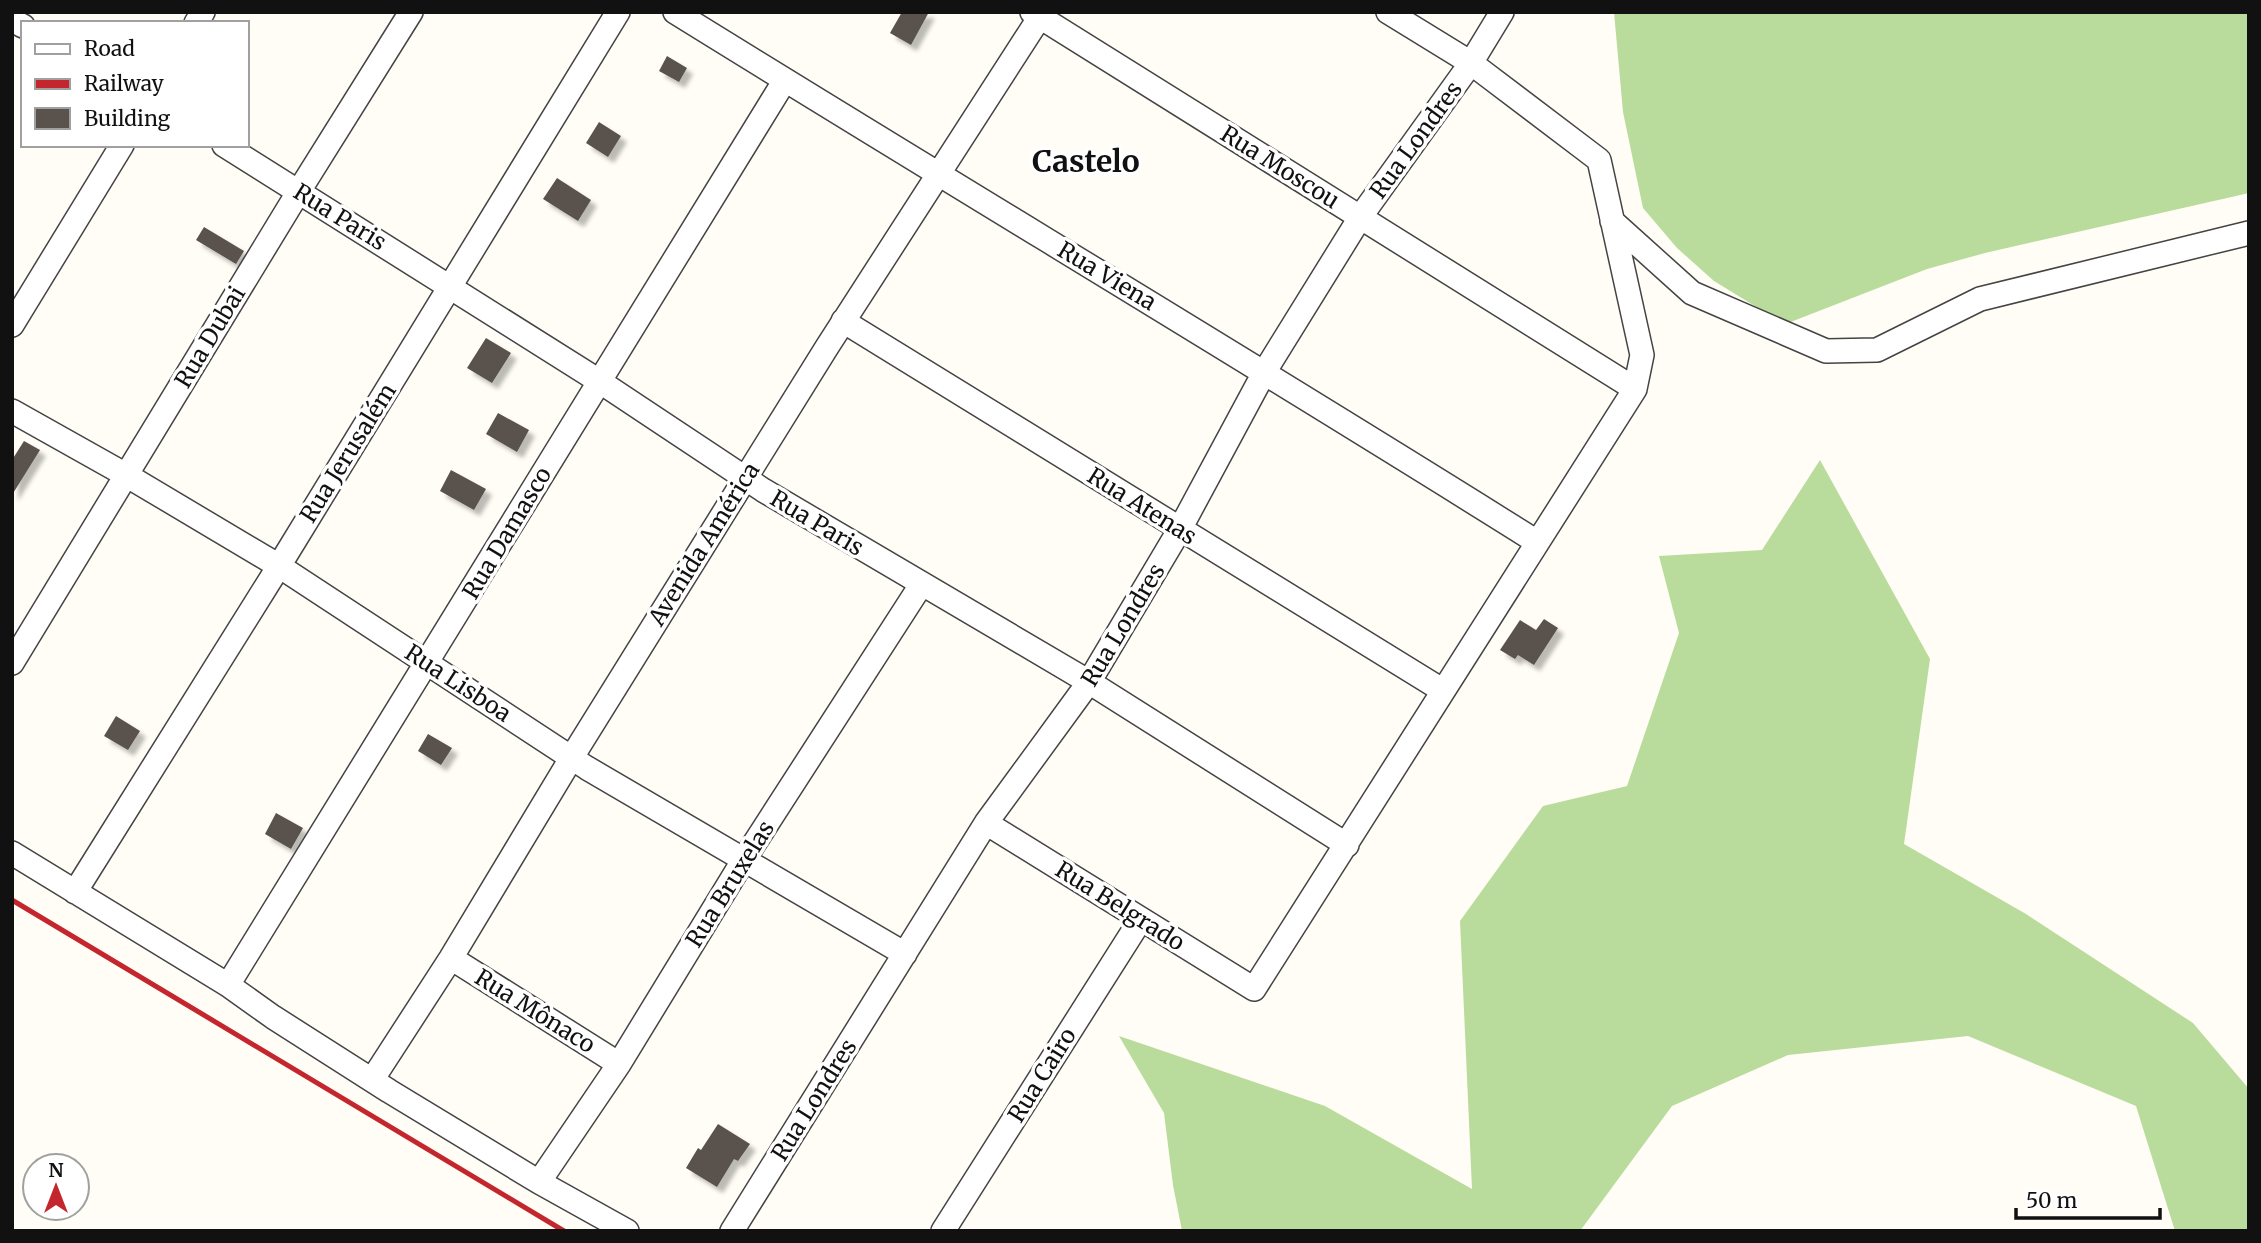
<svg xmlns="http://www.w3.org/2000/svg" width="2261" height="1243" font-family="Merriweather,serif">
  <defs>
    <filter id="shadow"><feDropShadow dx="6" dy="6" stdDeviation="2" flood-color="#0004"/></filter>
  </defs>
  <rect width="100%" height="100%" fill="#fffdf5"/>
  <!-- forest -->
  <path fill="#b9dc9c" d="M 1614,12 L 2249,12 L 2249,193 L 1985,253 L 1927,269 L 1788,323 L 1758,308 L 1714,281 L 1677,248 L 1643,208 L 1623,112 Z
    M 1820,460 L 1930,659 L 1904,844 L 2026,914 L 2193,1023 L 2249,1089 L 2249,1231 L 2175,1231 L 2136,1106 L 1968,1036 L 1788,1055 L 1672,1106 L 1580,1231 L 1182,1231 L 1173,1185 L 1164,1113 L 1119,1036 L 1325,1106 L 1472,1189 L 1460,921 L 1543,806 L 1627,786 L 1679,633 L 1659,556 L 1762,550 Z"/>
  <!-- building -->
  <path fill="#5a524d" filter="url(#shadow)" d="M 902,12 L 929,12 L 911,45 L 890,33 Z
    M 667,56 L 687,68 L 679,82 L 659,71 Z
    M 599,122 L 621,136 L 608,157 L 586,143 Z
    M 557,178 L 591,200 L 578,221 L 543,199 Z
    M 204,227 L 244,251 L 236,264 L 196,240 Z
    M 486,338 L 511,353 L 492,383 L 467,368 Z
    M 498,413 L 529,430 L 517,452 L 486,434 Z
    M 24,441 L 40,450 L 12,495 L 12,460 Z
    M 451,470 L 486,489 L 474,510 L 440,491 Z
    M 1544,619 L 1558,628 L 1534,665 L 1518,655 L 1515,659 L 1500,650 L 1520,620 L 1536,630 Z
    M 116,716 L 140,731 L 128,750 L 104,736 Z
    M 428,734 L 452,748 L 441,765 L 418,751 Z
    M 276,813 L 303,828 L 291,849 L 265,834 Z
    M 718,1124 L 750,1144 L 738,1161 L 734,1159 L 717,1187 L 686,1168 L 698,1148 L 701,1150 Z"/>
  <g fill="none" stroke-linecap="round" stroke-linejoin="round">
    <!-- minor casing -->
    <g stroke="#444" stroke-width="26">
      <path id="minor" d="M 675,12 C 962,190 1252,363 1537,542
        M 1032,12 L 1635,389
        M 12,20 L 23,26
        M 196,23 L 203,12
        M 224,145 L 599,381 L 763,490 L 1089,682 L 1347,845
        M 1612,221 L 1692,293 L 1826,351 L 1877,350 L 1980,299 L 2249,233
        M 843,321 L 1442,690
        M 12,325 L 122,145
        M 12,411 L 126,475 L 279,566 L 587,768 L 905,954
        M 12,663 L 299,191 L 411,12
        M 986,823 L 1254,989 L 1635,389 L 1642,355 L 1599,160 L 1471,63 L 1388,12
        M 12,853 L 228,985 L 273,1017 L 389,1091 L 539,1182 L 627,1231
        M 75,892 L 279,566 L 618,12
        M 451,958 L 619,1064
        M 228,985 L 785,80
        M 372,1080 L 451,958 L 572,757 L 827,347 L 1043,12
        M 539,1182 L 619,1064 L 743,861 L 921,585
        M 732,1231 L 986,823 L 1089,682 L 1180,529 L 1265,371 L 1361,216 L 1471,63 L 1502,12
        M 943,1231 L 1141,919"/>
    </g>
    <!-- minor -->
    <use href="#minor" stroke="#fff" stroke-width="23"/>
    <!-- rail -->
    <path stroke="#c4262e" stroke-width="5" d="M 12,900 L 564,1231"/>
  </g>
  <g text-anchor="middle" stroke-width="7" stroke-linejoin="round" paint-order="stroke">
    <!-- street labels -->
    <g font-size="23" fill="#111" stroke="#fff">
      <text transform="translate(1416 140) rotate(-54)" y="8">Rua Londres</text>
      <text transform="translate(1280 167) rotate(32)" y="8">Rua Moscou</text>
      <text transform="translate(340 217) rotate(32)" y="8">Rua Paris</text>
      <text transform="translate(1107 276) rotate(31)" y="8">Rua Viena</text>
      <text transform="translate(210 337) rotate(-59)" y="8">Rua Dubai</text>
      <text transform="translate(348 453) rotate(-58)" y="8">Rua Jerusalém</text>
      <text transform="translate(1142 506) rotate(32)" y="8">Rua Atenas</text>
      <text transform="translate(817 523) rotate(31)" y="8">Rua Paris</text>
      <text transform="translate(507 533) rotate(-59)" y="8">Rua Damasco</text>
      <text transform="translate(704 544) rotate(-58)" y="8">Avenida América</text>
      <text transform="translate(1123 625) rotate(-59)" y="8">Rua Londres</text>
      <text transform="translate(458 683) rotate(33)" y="8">Rua Lisboa</text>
      <text transform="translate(730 884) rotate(-58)" y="8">Rua Bruxelas</text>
      <text transform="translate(1120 906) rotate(32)" y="8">Rua Belgrado</text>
      <text transform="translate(535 1011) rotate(32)" y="8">Rua Mônaco</text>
      <text transform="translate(1042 1075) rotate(-58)" y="8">Rua Cairo</text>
      <text transform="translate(814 1100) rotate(-58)" y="8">Rua Londres</text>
    </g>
    <!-- district labels -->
    <g font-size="30" font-weight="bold" fill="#111" stroke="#fff">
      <text x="1086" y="172">Castelo</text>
    </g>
  </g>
  <!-- border -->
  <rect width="2261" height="1243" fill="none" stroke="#111111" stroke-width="28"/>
  <!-- legend -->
  <rect x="21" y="21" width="228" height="126" fill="#ffffff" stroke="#a0a0a0" stroke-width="2"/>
  <rect x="35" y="44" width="35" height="10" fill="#ffffff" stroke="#a0a0a0" stroke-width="2"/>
  <text x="84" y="56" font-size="21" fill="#111111">Road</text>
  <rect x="35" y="79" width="35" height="10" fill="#c4262e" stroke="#a0a0a0" stroke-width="2"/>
  <text x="84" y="91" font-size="21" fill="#111111">Railway</text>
  <rect x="35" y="108" width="35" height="21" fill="#5a524d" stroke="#a0a0a0" stroke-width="2"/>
  <text x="84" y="126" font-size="21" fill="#111111">Building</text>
  <!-- north arrow -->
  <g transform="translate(56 1187)"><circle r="33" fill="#ffffff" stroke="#a0a0a0" stroke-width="2"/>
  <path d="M0-5L12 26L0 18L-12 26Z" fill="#c4262e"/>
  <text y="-10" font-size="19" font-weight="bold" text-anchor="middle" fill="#111111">N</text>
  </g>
  <!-- scale -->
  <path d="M2016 1208v10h144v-10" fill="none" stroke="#111111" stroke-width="3.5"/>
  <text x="2026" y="1208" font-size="21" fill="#111111" stroke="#ffffff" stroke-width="5" paint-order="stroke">50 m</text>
</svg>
